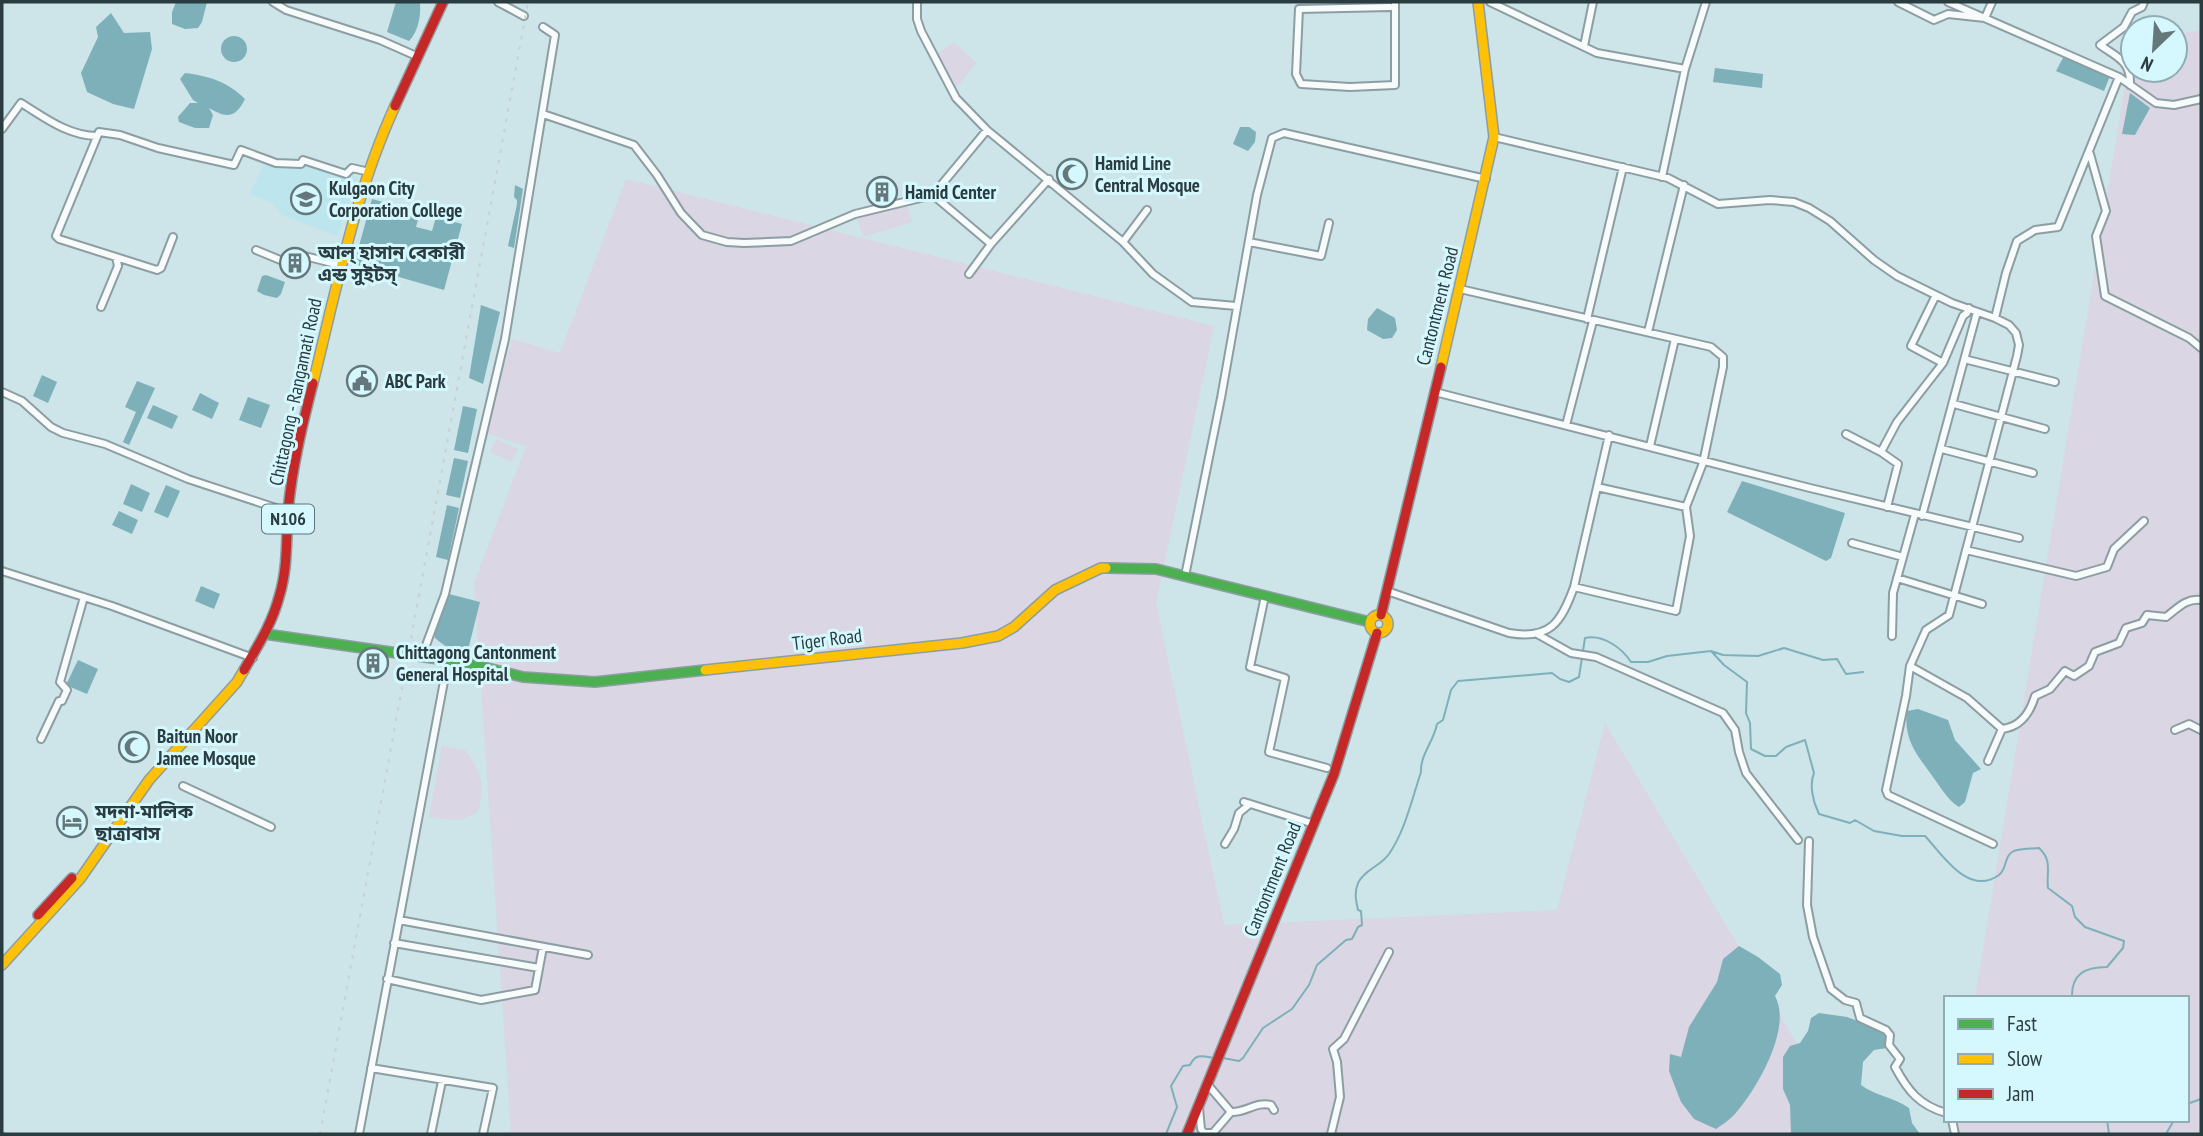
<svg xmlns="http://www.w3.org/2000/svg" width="2203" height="1136" font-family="'PT Sans Narrow','Noto Sans Bengali',sans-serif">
  <rect width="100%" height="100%" fill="#cde4e9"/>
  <!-- built -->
  <path fill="#bde5ed" d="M 266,159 L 283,165 L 303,167 L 305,159 L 358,177 L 338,236 L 282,215 L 273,203 L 250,194 Z"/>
  <!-- green -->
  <path fill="#dad6e4" d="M 2201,30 L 2201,1134 L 1953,1134 L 1955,1120 L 2187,1120 L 2187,998 L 1975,998 L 2132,43 L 2133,70 L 2175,70 L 2175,35 Z
    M 954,42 L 976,63 L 957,87 L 938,54 Z
    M 626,179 L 1214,326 L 1156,603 L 1224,925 L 1557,910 L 1605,723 L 1851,1134 L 511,1134 L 474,583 L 526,446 L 485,433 L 512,339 L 560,353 Z
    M 907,205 L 912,222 L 863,237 L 857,218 Z
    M 496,439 L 518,449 L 512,462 L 490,452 Z
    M 442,746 L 465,750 C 482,772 485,785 478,812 L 460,820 L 429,818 Z"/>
  <!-- water -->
  <path fill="#7db0b9" d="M 176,2 L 207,2 L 202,22 L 198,28 L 185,29 L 172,24 L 172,12 Z
    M 396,2 L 419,2 L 420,4 C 421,16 418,32 409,41 L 387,32 Z
    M 111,13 L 124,33 L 150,32 L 152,49 L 134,109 L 113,104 L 87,92 L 81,73 L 98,37 L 96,27 Z
    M221 49a13 13 0 1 1 26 0a13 13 0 1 1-26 0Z
    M 2064,56 L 2110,76 L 2104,91 L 2056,71 Z
    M 1715,68 L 1763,74 L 1762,88 L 1713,82 Z
    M 185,73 C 209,76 228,82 245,99 C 235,119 226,118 209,108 L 213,115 L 209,128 L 195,128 L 179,122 L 178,117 L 190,103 L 198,103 L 193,100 L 180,79 Z
    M 2130,93 L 2150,108 L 2135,135 L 2122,134 Z
    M 1240,127 L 1249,127 L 1256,132 L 1255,142 L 1248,151 L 1233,144 Z
    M 515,185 L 523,189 L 514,248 L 508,246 L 517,204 L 517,200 L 514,197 Z
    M 372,199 L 420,212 L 416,227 L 432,231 L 436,217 L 462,224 L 444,290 L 354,264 Z
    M 266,275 L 285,282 L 281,294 L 277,298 L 264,295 L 257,291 L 262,276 Z
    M 481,305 L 500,312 L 483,384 L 469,378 Z
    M 1377,308 L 1395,318 L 1397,330 L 1392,338 L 1383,339 L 1367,330 L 1368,319 Z
    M 42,375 L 57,382 L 48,403 L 33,396 Z
    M 137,381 L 155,388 L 129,445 L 123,442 L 136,412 L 125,407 Z
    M 200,393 L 219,403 L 212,419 L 192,410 Z
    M 248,397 L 270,405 L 261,428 L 239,420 Z
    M 153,405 L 178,416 L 172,429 L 147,418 Z
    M 463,406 L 477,409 L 468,453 L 454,450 Z
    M 454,458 L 468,461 L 460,498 L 446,495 Z
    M 1742,481 L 1845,513 L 1831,558 L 1826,561 L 1727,512 Z
    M 131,484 L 150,493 L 142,512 L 123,504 Z
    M 166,485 L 180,491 L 168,518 L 154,512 Z
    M 447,505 L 459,508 L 448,560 L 436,557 Z
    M 119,511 L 138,520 L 132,534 L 112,525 Z
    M 201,586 L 220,594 L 214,609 L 195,601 Z
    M 449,594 L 480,602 L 468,650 C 455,653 444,646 435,638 L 434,632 Z
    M 78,660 L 98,669 L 87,694 L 66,685 Z
    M 1918,709 L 1948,720 L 1955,740 L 1981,769 L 1973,773 L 1965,802 L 1959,807 C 1947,799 1942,789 1933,777 C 1918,756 1903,740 1907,711 Z
    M 1739,946 L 1758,957 L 1780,974 L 1782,985 L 1775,996 C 1793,1028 1756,1091 1734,1115 C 1729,1120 1722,1125 1716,1129 L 1694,1119 L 1681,1102 L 1669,1071 L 1670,1054 L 1681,1057 L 1689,1027 L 1717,982 L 1723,959 Z
    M 1819,1013 L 1847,1017 L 1887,1032 L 1887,1048 L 1874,1050 L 1863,1062 L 1861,1085 C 1876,1096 1893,1097 1909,1108 L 1912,1123 L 1920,1134 L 1791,1134 L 1790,1105 L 1783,1089 L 1783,1057 L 1790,1046 L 1800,1043 L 1808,1031 L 1811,1018 Z"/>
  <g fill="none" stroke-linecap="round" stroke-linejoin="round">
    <!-- stream -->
    <path stroke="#7db0b9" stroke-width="2" d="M 1711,651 L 1723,655 L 1758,656 L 1784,648 L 1823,660 L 1837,659 L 1846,674 L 1863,672
      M 1223,1058 L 1239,1061 L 1243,1058 L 1263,1028 L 1292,1009 L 1309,985 L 1317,965 L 1346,940 L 1352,939 L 1358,927 L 1362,925 L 1361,911 L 1358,910 C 1356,900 1354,893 1358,883 C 1365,869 1381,866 1389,854 C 1405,831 1412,799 1421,772 C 1420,755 1434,741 1437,724 L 1443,720 L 1451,690 L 1458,681 L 1552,673 L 1560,679 L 1569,682 L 1579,677 L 1585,638 C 1603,634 1622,648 1631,662 L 1648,662 L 1667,656 L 1711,651 L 1724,665 L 1747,682 L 1746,713 L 1750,723 L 1751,749 L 1765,756 L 1776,756 L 1786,747 L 1805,740 L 1814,773 C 1809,785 1813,802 1819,814 L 1850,823 L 1855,820 L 1874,831 L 1902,836 L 1925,836 C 1942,854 1968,897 1999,875 C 2007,869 2004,857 2012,852 C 2018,848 2031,849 2039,848 C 2053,861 2046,872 2048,888 L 2072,906 L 2075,917 L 2085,927 L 2124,941 L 2123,948 L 2107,967 C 2085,967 2071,974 2072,998
      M 2187,1104 L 2201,1099
      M 2107,1120 L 2109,1134
      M 2,1133 L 7,1134
      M 1166,1134 L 1177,1107 L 1171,1086 L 1183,1066 L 1190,1065 C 1196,1053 1202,1056 1214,1058
      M 2166,1134 L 2174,1120"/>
    <!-- street casing -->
    <g stroke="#8c9ea2" stroke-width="10">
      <path id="street" d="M 273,2 L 286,10 L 380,40 L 414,55
        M 498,2 L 524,16
        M 917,2 L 917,19 L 921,31 L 956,98 L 987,130 L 1123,242 L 1153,274 L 1192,302 L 1236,306
        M 1490,2 L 1597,53 L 1685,69 L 1662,177
        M 1898,2 L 1934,20 L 1948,14 L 1985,18 L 1992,2
        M 1948,2 L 2119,77 L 2156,103 L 2174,105 L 2201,99
        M 1390,7 L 1299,9 L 1296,74 L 1301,84 L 1350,87 L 1395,85 L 1395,2
        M 1584,46 L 1593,2
        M 1685,69 L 1706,2
        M 2130,85 C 2131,61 2118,58 2100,45 L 2124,27 L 2132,12 L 2142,7 L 2144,2
        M 543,114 L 634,145 L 657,175 L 681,213 L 702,235 L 727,242 L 744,243 L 791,241 L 855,214 L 933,195 L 987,130
        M 2,129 L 21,103 C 44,117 68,136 97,136
        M 1494,137 L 1668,178 L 1718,204 L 1770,200 L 1794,202 L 1809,208 L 1830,221 L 1874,260 L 1897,276 L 1952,303 L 1995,318 L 2009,325 L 2016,333 L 2019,345 L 2017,356 L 1949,615 L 1926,630 L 1910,666 L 1906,696 L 1886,790 L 1888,795 L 1993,844
        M 2090,154 L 2106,211 L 2096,236 L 2105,296 L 2189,338 L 2201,348
        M 933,195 L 991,244 L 1049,179
        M 173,237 L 161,268 L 157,270 L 59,239 L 56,236 L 99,132 L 120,135 L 158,148 L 234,165 L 241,150 L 276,163 L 301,164 L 303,160 L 346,174 L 352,168 L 365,171
        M 1123,242 L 1147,210
        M 1249,242 L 1321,256 L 1329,223
        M 256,250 L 285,262 L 289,255 L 293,253 L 336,264
        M 969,274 L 991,244
        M 1460,289 L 1711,347 L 1723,357 L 1723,367 L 1703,463 L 1686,507 L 1690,536 L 1676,611 L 1574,587
        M 1936,295 L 1911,346 L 1943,363 L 1963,316 L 1967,313 L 1969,308
        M 101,307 L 118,266 L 116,257
        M 1995,318 L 2006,273 L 2017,241 L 2035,230 L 2058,227 L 2119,77
        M 1587,319 L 1623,167
        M 1648,332 L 1684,185
        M 1968,360 L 2055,382
        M 2,392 L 22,401 L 51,427 L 63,433 L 105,444 L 188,479 L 288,512
        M 1435,392 L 1810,488 L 2019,538
        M 1954,404 L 2045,429
        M 1566,425 L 1593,321
        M 1846,434 L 1881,452 L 1898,464 L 1887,507
        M 1650,446 L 1675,339
        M 1942,449 L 2033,473
        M 1881,452 L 1897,422 L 1943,363
        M 1597,487 L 1686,507
        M 1922,516 L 1977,312
        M 1852,543 L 1903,557
        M 1966,550 L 2076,576 L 2107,567 L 2114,549 L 2144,521
        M 2,571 L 112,606 L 253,658
        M 1185,576 L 1221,398 L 1257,195 L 1272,138 L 1284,133 L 1486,179
        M 1897,578 L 1982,604
        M 1387,591 L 1509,633 C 1550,640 1561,623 1574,587 L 1609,435
        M 1265,596 L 1250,667 L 1285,678 L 1269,752 L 1327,768
        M 1537,634 L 1571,653 L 1596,657 L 1723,713 L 1735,730 L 1739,752 L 1746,773 L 1798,840
        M 1892,636 L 1893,593 L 1915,514
        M 422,656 L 445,594 L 505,339 L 555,35 L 543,27
        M 1910,666 L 1967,698 L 2002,729 L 1988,761
        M 2002,729 C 2021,727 2030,713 2035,696 L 2050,689 L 2065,671 L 2074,676 L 2089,666 L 2095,652 L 2119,643 L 2126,628 L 2142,623 L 2147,615 L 2166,617 C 2178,608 2186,598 2201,600
        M 2175,730 L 2189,724 L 2201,730
        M 41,739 L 59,701 L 62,701 L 67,690 L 60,682 L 84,597
        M 183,786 L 271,827
        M 1244,802 L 1314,824
        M 1809,841 L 1807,905 L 1813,937 L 1831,989 L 1845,1000 L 1856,1003 L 1860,1018 L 1886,1030 L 1890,1035 L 1889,1045 L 1900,1059 L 1895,1067 C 1908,1091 1919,1105 1946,1113
        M 1225,844 L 1234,829 L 1239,813 L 1250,804
        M 399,920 L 588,955
        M 394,943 L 539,968
        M 387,979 L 481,1000 L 535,990 L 543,947
        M 371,1068 L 493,1088 L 483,1134
        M 1208,1085 L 1231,1112 C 1246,1113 1256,1101 1271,1105 L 1274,1110
        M 1199,1108 L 1201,1129 L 1204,1133 L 1213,1133 L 1231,1112
        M 1952,1120 L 1955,1134
        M 359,1134 L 448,660
        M 431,1134 L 442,1081
        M 1331,1134 L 1340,1097 L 1337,1062 L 1333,1049 L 1344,1039 L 1389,952"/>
    </g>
    <!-- fast casing -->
    <g stroke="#8c9ea2" stroke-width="12">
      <path id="fast" d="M 1106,568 L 1156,569 L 1370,622
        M 265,634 L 467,663 L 523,677 L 595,682 L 705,670"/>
    </g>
    <!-- slow casing -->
    <g stroke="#8c9ea2" stroke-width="12">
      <path id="slow" d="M 1441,367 L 1494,137 L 1478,2
        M 313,383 C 336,290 355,193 395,106
        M1370 624a9 9 0 1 1 18 0a9 9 0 1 1-18 0Z
        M 705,670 L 962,643 L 998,636 L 1014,627 L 1055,590 L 1101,568 L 1106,568
        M 2,965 L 80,879 L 149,780 L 237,682 L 244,670"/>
    </g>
    <!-- jam casing -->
    <g stroke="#8c9ea2" stroke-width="12">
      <path id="jam" d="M 395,106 L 443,2
        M 1381,615 L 1441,367
        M 244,670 C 257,647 272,624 279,597 C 288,568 286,541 288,511 C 292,468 302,426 313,383
        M 38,915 L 72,878
        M 1187,1134 L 1334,774 L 1377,633"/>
    </g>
    <!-- street -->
    <use href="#street" stroke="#f8fbfc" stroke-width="6"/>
    <!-- fast -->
    <use href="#fast" stroke="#4caf50" stroke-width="9"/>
    <!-- slow -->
    <use href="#slow" stroke="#ffc107" stroke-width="9"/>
    <!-- jam -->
    <use href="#jam" stroke="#c62828" stroke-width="9"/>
    <!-- rail -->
    <path stroke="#c9d0d0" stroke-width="2" stroke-dasharray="3.5 7" stroke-linecap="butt" d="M 320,1134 L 528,2"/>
  </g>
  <!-- icons -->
  <defs>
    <g id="mosque-ring" transform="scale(1.575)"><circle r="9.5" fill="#d5f8ff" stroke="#64777b" stroke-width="1.5"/><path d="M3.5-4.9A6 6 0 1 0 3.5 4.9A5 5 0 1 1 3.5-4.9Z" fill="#64777b"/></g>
    <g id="building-ring" transform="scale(1.575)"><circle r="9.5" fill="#d5f8ff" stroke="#64777b" stroke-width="1.5"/><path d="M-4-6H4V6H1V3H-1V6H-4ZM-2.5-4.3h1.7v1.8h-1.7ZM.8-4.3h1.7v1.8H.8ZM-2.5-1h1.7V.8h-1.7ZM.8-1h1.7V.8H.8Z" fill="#64777b"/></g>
    <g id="university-ring" transform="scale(1.575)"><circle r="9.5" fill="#d5f8ff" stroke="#64777b" stroke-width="1.5"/><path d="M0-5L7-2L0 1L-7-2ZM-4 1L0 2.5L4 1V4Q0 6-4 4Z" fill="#64777b"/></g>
    <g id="civic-ring" transform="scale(1.575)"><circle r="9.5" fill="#d5f8ff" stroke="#64777b" stroke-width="1.5"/><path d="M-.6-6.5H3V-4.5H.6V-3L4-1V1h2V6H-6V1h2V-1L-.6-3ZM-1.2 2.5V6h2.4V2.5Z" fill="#64777b"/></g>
    <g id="hotel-ring" transform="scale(1.575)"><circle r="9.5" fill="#d5f8ff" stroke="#64777b" stroke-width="1.5"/><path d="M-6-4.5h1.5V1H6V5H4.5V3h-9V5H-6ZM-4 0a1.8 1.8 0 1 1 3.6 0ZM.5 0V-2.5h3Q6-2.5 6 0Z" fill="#64777b"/></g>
  </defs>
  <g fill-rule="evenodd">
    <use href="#mosque-ring" x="1072" y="174"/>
    <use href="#building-ring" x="882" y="192"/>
    <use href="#university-ring" x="306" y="199"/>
    <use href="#building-ring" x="295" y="263"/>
    <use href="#civic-ring" x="362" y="381"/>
    <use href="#building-ring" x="373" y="663"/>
    <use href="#mosque-ring" x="134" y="747"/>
    <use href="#hotel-ring" x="72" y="822"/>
  </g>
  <g text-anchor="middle" stroke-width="6" stroke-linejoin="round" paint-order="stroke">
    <!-- shield labels -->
    <rect fill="#d5f8ff" stroke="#5e7479" stroke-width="2" x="262" y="504.5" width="52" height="29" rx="5"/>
    <g font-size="18" font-weight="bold" fill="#2b3c40">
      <text x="288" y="525">N106</text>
    </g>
    <!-- poi labels -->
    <g font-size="19" font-weight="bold" fill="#2b3c40" stroke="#d5f8ff" text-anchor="start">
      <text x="1095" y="170">Hamid Line<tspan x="1095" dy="22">Central Mosque</tspan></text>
      <text x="329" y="195">Kulgaon City<tspan x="329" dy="22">Corporation College</tspan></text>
      <text x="905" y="199">Hamid Center</text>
      <text x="318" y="259">আল্ হাসান বেকারী<tspan x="318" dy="22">এন্ড সুইটস্</tspan></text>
      <text x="385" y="388">ABC Park</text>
      <text x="396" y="659">Chittagong Cantonment<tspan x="396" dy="22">General Hospital</tspan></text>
      <text x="157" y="743">Baitun Noor<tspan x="157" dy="22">Jamee Mosque</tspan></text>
      <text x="95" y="818">মদনা-মালিক<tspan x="95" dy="22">ছাত্রাবাস</tspan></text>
    </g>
    <!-- street labels -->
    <g font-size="19" fill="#2b3c40" stroke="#d5f8ff">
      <text transform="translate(1437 306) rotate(-76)" y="7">Cantontment Road</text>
      <text transform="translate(295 392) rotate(-78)" y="7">Chittagong - Rangamati Road</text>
      <text transform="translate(827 639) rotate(-7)" y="7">Tiger Road</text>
      <text transform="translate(1272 879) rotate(-68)" y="7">Cantontment Road</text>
    </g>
  </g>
  <!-- border -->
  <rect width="2203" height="1136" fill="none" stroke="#2b3c40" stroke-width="7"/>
  <!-- legend -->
  <rect x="1944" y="996" width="245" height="126" fill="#d5f8ff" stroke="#91adb3" stroke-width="2"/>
  <rect x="1958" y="1019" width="35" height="10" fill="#4caf50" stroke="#91adb3" stroke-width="2"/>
  <text x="2007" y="1031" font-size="21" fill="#2b3c40">Fast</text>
  <rect x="1958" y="1054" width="35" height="10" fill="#ffc107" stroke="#91adb3" stroke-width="2"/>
  <text x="2007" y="1066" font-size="21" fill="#2b3c40">Slow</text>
  <rect x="1958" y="1089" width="35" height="10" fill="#c62828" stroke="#91adb3" stroke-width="2"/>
  <text x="2007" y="1101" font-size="21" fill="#2b3c40">Jam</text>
  <!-- north arrow -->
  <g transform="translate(2154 49) rotate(205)"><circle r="33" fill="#d5f8ff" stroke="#91adb3" stroke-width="2"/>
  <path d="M0-5L12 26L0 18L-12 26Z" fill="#64777b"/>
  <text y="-10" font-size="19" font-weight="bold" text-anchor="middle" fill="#2b3c40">N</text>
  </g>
</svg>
